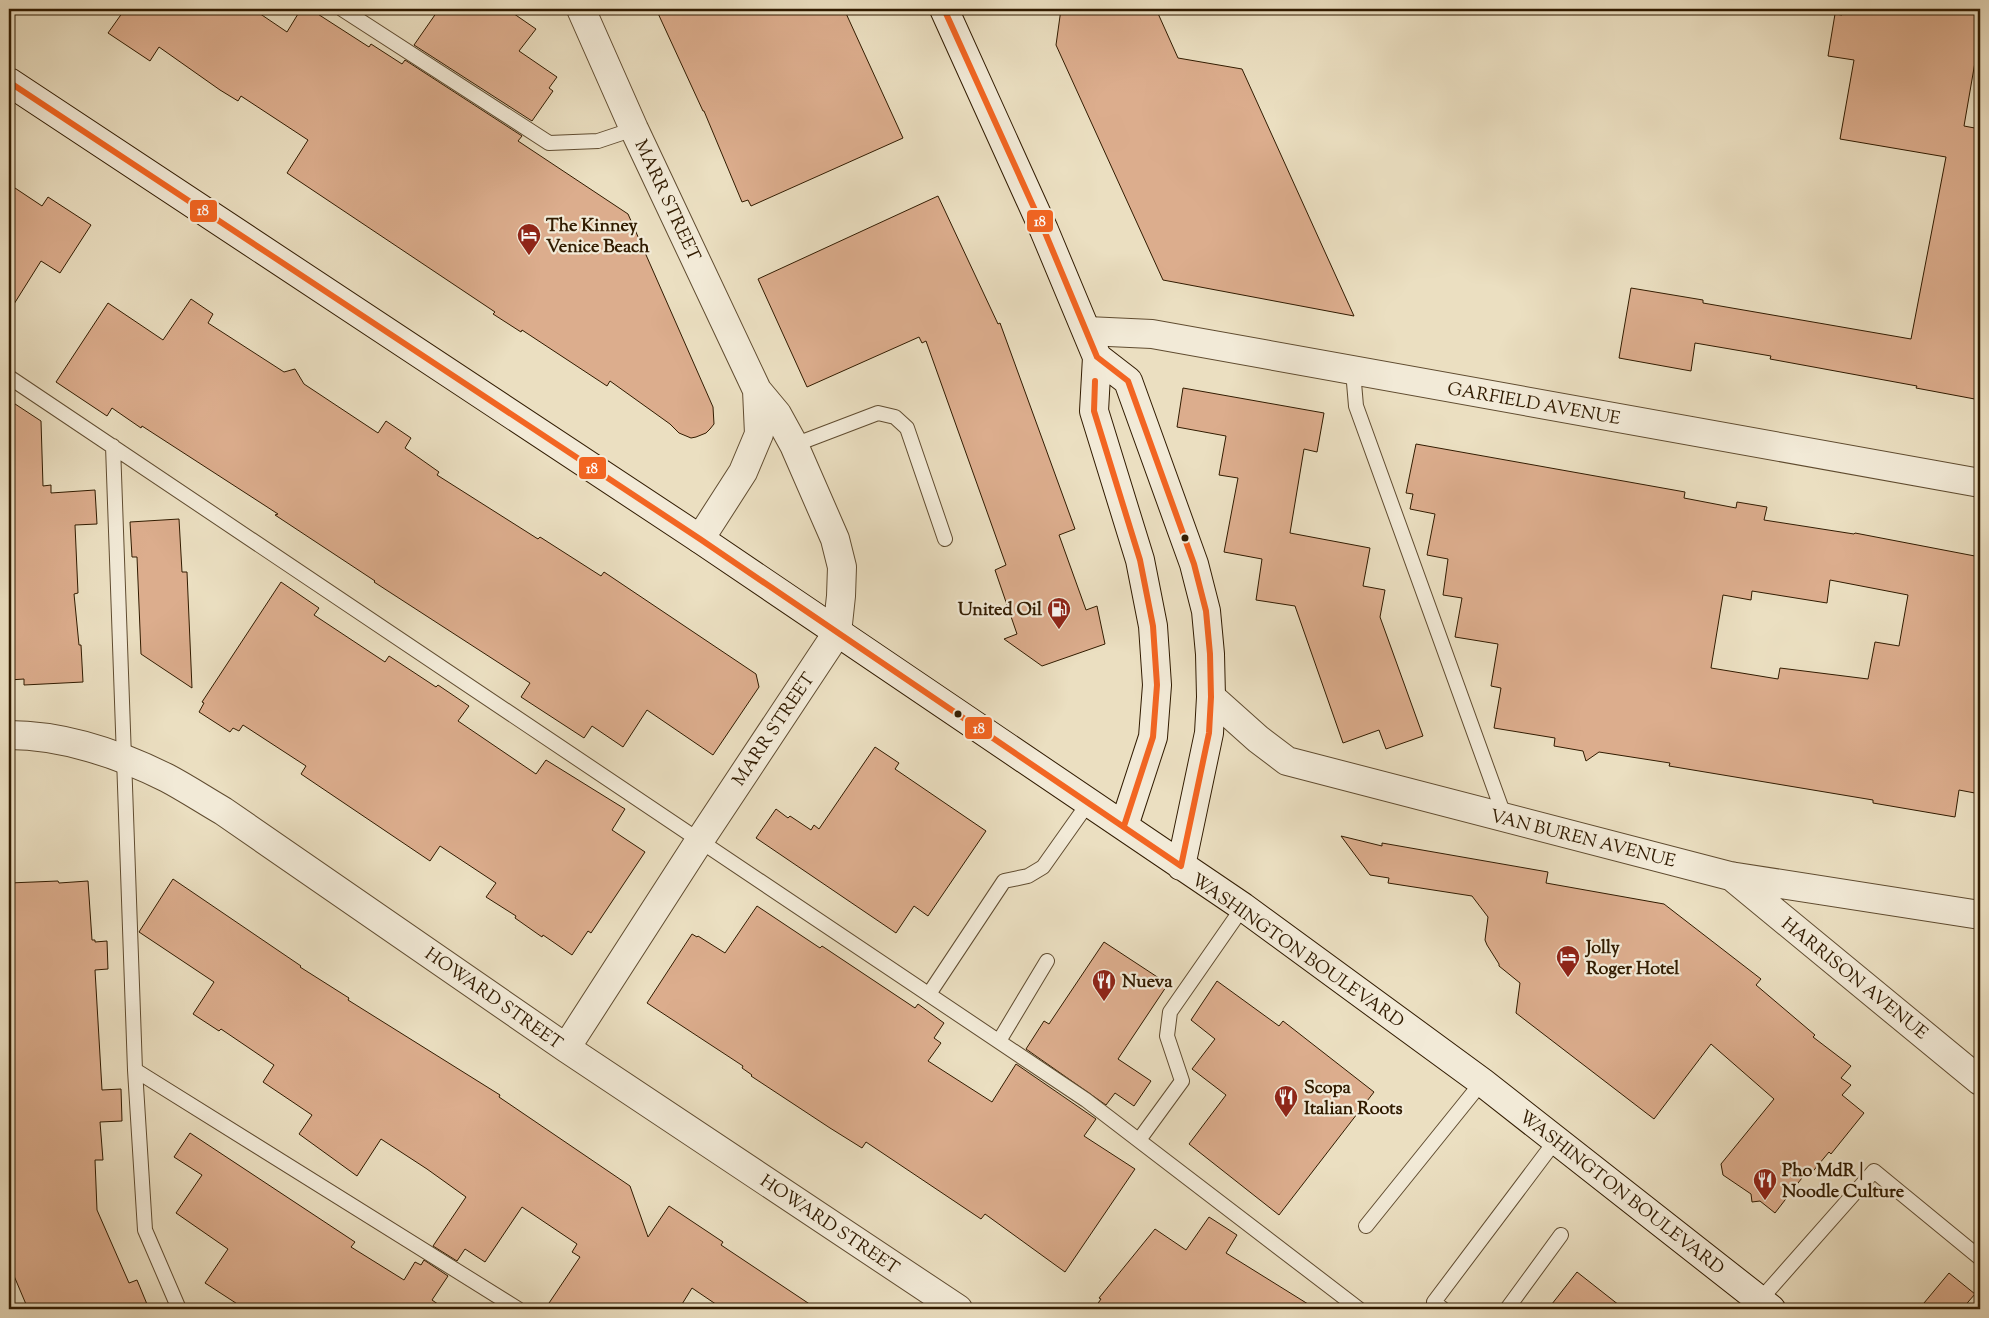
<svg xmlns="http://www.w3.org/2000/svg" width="1989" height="1318" font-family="'Sorts Mill Goudy',serif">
  <rect width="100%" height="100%" fill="#ebdfc1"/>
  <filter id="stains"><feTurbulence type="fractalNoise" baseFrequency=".004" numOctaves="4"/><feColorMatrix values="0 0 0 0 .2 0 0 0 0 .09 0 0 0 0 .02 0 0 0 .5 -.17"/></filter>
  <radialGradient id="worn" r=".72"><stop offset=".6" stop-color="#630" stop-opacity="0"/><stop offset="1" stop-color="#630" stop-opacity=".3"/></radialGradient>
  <!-- building -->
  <path fill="#dcad8d" stroke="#311b00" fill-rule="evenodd" d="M 125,9 L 253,9 L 287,32 L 301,9 L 310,9 L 369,47 L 371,44 L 402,64 L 405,60 L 522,136 L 518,141 L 628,214 L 713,407 L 714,424 L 710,429 L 706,433 L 696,437 L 691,438 L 679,433 L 670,424 L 610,381 L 607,386 L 522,330 L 521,332 L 493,314 L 495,312 L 287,173 L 308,140 L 241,96 L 238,101 L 220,90 L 159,47 L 150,61 L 108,33 Z
    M 439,9 L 507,9 L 536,29 L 519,51 L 557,77 L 549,88 L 553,91 L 532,121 L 414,45 Z
    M 656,9 L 844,9 L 903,138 L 751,206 L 748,200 L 742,202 L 704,111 L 703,111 Z
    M 1061,9 L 1156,9 L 1178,58 L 1242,69 L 1354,316 L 1163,280 L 1056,45 Z
    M 1843,9 L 1980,9 L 1980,33 L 1964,126 L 1980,129 L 1980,400 L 1916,388 L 1917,386 L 1770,359 L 1771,356 L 1695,343 L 1691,371 L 1619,358 L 1631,288 L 1703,300 L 1703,303 L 1911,339 L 1946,157 L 1840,139 L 1854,60 L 1828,56 L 1835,14 L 1842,15 Z
    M 9,184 L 42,206 L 48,197 L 91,225 L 60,273 L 41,261 L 9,312 Z
    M 938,196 L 998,324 L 1000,323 L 1075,529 L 1059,535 L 1086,610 L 1097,606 L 1105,644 L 1042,666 L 1004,639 L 1017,634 L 995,570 L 1006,565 L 926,341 L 922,343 L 919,337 L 807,387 L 758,279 Z
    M 191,299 L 213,314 L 208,323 L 284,372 L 295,369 L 304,384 L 378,433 L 386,421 L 411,438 L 405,448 L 439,472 L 437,475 L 538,539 L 540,537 L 601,576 L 604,572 L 756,674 L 759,687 L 713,755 L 647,710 L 623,747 L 592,726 L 584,738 L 521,697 L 530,683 L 374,582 L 375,581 L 275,515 L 278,514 L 142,426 L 141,428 L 112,408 L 107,416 L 56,382 L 108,303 L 163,340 Z
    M 1183,388 L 1324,413 L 1317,452 L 1304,449 L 1290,533 L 1370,548 L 1363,586 L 1385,590 L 1380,617 L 1423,736 L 1386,749 L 1379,730 L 1343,743 L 1295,606 L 1256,600 L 1262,559 L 1224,552 L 1238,478 L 1219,475 L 1226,436 L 1177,427 Z
    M 9,400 L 41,421 L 43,486 L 51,485 L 51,493 L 95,490 L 97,524 L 75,525 L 78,593 L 74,594 L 79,645 L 81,645 L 83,682 L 24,685 L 24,679 L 9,680 Z
    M 1416,444 L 1685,492 L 1684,498 L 1736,508 L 1737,502 L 1767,507 L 1764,520 L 1854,534 L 1855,533 L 1980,557 L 1980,794 L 1959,790 L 1955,817 L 1873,803 L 1873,800 L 1669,766 L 1670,763 L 1599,752 L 1586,761 L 1583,751 L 1554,746 L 1555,738 L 1494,728 L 1501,688 L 1491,686 L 1498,644 L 1455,637 L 1462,598 L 1443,595 L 1448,559 L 1427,555 L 1435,514 L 1410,509 L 1413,494 L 1406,493 ZM 1830,580 L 1908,595 L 1899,646 L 1875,642 L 1868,679 L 1780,668 L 1778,679 L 1711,668 L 1723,595 L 1751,600 L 1752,591 L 1827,603 Z
    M 179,519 L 182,572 L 187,572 L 192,688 L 141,654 L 137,557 L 132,557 L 130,522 Z
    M 281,582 L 319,608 L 314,615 L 385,662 L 389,656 L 436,687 L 438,685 L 469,706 L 458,721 L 536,774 L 546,760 L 625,809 L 612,830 L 645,852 L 591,933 L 588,931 L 572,955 L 543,935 L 542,937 L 515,918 L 516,916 L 486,897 L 496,883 L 440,846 L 430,861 L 301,774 L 306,766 L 243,725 L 239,731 L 233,728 L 230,732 L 199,712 L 204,703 L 202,702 Z
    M 875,747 L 899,763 L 895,769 L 986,831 L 928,916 L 914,906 L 896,933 L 756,838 L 776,809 L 788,818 L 790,816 L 811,830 L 814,825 L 819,829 Z
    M 1341,836 L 1382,846 L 1382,843 L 1548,872 L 1546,883 L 1664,904 L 1761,979 L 1756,985 L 1815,1035 L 1813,1037 L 1851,1066 L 1841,1078 L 1851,1085 L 1842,1095 L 1864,1113 L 1831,1154 L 1829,1152 L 1809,1176 L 1805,1174 L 1775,1213 L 1760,1201 L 1752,1202 L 1751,1194 L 1723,1175 L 1721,1164 L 1774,1099 L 1711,1044 L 1654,1119 L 1516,1013 L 1520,983 L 1499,966 L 1499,964 L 1487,945 L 1485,940 L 1488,917 L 1472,896 L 1388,883 L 1389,878 L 1370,875 Z
    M 173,879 L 301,966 L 300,967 L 349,998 L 348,1000 L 500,1095 L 499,1097 L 630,1186 L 648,1237 L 669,1206 L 723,1242 L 721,1245 L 817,1309 L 723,1309 L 692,1288 L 679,1309 L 545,1309 L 580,1257 L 572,1252 L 577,1244 L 522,1207 L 485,1262 L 465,1249 L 457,1261 L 433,1246 L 466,1197 L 427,1169 L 381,1139 L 357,1176 L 299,1134 L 312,1115 L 263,1082 L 274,1065 L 221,1029 L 219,1031 L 193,1014 L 214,982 L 139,932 Z
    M 58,881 L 59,883 L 88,881 L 92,940 L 95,940 L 95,942 L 107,941 L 108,969 L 95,970 L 102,1090 L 121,1089 L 122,1121 L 100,1122 L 103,1160 L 95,1160 L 97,1210 L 129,1283 L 137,1280 L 149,1309 L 28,1309 L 9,1264 L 9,883 Z
    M 757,906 L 820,948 L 822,946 L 915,1008 L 918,1004 L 944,1023 L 934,1038 L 941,1043 L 928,1061 L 992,1102 L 1016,1064 L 1096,1119 L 1084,1136 L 1135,1169 L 1065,1272 L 985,1214 L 981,1219 L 866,1142 L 862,1148 L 830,1128 L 751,1076 L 752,1075 L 742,1068 L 743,1066 L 647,1003 L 692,934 L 697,937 L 698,936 L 725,953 Z
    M 1104,942 L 1168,984 L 1118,1059 L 1151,1081 L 1134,1106 L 1115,1093 L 1106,1105 L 1026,1049 L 1044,1021 L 1049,1024 Z
    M 1217,981 L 1279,1026 L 1283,1021 L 1374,1092 L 1279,1215 L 1189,1144 L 1226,1095 L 1192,1069 L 1215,1039 L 1191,1020 Z
    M 190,1133 L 355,1242 L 351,1247 L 404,1280 L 415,1262 L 421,1265 L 424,1260 L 448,1276 L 432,1300 L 445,1309 L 245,1309 L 205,1283 L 228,1249 L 176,1213 L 202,1175 L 174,1157 Z
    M 1209,1217 L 1237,1235 L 1226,1253 L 1316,1309 L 1094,1309 L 1101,1299 L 1099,1298 L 1155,1229 L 1186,1250 Z
    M 1577,1272 L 1624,1309 L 1548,1309 Z
    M 1949,1273 L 1975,1294 L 1962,1309 L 1919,1309 Z"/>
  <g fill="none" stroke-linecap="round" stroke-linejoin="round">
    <!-- lane casing -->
    <g stroke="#604c30" stroke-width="16">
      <path id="lane" d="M 342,9 L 549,143 L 598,141 L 634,129
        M 1353,371 L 1356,406 L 1505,818
        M 9,377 L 1086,1100 L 1359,1309
        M 794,445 L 878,413 L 895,417 L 907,428 L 945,539
        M 113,446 L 135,1070 L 145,1230 L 179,1309
        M 929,994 L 1004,881 L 1028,876 L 1043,867 L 1089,802
        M 999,1041 L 1047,961
        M 135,1070 L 518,1309
        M 1139,1140 L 1182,1081 L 1167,1036 L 1170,1012 L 1243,907
        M 1366,1226 L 1482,1082
        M 1760,1300 L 1874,1171 L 1980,1258
        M 1443,1309 L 1434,1302 L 1556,1140
        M 1507,1309 L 1561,1235"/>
    </g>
    <!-- street casing -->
    <g stroke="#604c30" stroke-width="30">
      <path id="street" d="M 1087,331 L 1152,334 L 1980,483
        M 700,539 L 743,472 L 759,434 L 757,390
        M 1211,697 L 1258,739 L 1287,761 L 1730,876 L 1980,915
        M 9,735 C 62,735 119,754 167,778 C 186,788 204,800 223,811 L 566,1048 L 958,1309
        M 1731,876 L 1980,1081
        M 566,1048 L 700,840 L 837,633 L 841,596 L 842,567 L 835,539 L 794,445 L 777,414 L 757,390 L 634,129 L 581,9"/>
    </g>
    <!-- secondary casing -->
    <g stroke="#311b00" stroke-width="30">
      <path id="secondary" d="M 944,9 L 1044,230 L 1097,357 L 1094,411 L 1140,560 L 1153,626 L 1157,685 L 1153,737 L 1124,826
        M 9,82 L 700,539 L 1243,907 L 1482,1082 L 1771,1309
        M 1097,357 L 1128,381 L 1194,564 L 1206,611 L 1210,654 L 1211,697 L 1209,733 L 1181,866"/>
    </g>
    <!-- lane -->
    <use href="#lane" stroke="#f2ead7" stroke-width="14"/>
    <!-- street -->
    <use href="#street" stroke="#f2ead7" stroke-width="28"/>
    <!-- secondary -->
    <use href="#secondary" stroke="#f2ead7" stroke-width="28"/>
    <!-- bus-1 casing -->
    <g stroke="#f2ead7" stroke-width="10">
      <path id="bus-1" d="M 9,82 L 700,539 L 1181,866 L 1209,733 L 1211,697 L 1210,654 L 1206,611 L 1194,564 L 1128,381 L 1097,357 L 1044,230 L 944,9
        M 1095,381 L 1094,411 L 1140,560 L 1153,626 L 1157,685 L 1153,737 L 1124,826"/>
    </g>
    <!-- bus-1 -->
    <use href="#bus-1" stroke="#f26522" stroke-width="6"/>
  </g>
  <!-- icons -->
  <defs>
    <g id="hotel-pin" transform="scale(1.25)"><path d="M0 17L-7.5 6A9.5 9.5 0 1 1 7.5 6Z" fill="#8f2418" stroke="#f2ead7"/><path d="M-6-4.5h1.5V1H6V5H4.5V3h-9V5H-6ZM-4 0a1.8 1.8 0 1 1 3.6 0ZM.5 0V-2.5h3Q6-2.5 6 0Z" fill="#fff"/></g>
    <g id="fuel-pin" transform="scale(1.25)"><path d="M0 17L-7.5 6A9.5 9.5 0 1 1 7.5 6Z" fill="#8f2418" stroke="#f2ead7"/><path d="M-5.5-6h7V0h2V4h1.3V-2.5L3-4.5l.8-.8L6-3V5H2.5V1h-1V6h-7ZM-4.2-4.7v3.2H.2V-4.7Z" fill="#fff"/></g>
    <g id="restaurant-pin" transform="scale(1.25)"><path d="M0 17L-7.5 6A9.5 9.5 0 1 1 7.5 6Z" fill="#8f2418" stroke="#f2ead7"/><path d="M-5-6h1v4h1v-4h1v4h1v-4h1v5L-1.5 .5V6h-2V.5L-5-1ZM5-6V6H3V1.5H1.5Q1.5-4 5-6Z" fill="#fff"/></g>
  </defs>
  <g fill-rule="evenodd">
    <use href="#hotel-pin" x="529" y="235"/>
    <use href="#fuel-pin" x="1059" y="609"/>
    <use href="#hotel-pin" x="1568" y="957"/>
    <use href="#restaurant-pin" x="1104" y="981"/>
    <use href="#restaurant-pin" x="1286" y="1097"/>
    <use href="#restaurant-pin" x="1765" y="1180"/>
  </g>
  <!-- markers -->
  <g fill="#311b00" stroke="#f2ead7" stroke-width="2">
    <circle cx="1185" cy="538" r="4.5"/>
    <circle cx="958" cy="714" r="4.5"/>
  </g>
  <g text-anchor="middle" stroke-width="4.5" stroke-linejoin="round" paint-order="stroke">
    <!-- street labels -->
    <g font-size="18" fill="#311b00" stroke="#f2ead7">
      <text transform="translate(668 200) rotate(65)" y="6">MARR STREET</text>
      <text transform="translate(1534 403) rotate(10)" y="6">GARFIELD AVENUE</text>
      <text transform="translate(773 729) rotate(-56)" y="6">MARR STREET</text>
      <text transform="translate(1583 838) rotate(14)" y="6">VAN BUREN AVENUE</text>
      <text transform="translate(1298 950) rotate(35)" y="6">WASHINGTON BOULEVARD</text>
      <text transform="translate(1855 978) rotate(39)" y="6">HARRISON AVENUE</text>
      <text transform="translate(494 998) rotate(35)" y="6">HOWARD STREET</text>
      <text transform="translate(1622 1192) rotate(38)" y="6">WASHINGTON BOULEVARD</text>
      <text transform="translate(830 1224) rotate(34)" y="6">HOWARD STREET</text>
    </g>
    <!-- poi labels -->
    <g font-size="18" font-weight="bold" fill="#311b00" stroke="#f2ead7" text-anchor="start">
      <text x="546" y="231">The Kinney<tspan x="546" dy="21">Venice Beach</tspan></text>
      <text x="1042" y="615" text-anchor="end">United Oil</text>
      <text x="1586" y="953">Jolly<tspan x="1586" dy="21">Roger Hotel</tspan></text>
      <text x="1122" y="987">Nueva</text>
      <text x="1304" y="1093">Scopa<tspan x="1304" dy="21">Italian Roots</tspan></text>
      <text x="1782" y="1176">Pho MdR |<tspan x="1782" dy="21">Noodle Culture</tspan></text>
    </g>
  </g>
  <g stroke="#f2ead7" stroke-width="2">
    <rect x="189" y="199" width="29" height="24" rx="5" fill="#f26522"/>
    <rect x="1026" y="209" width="28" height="24" rx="5" fill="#f26522"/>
    <rect x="578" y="456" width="29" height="24" rx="5" fill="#f26522"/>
    <rect x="964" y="716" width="29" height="24" rx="5" fill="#f26522"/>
  </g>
  <g font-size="14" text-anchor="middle" font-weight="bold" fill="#fff">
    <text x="203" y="215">18</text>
    <text x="1040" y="226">18</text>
    <text x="592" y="473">18</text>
    <text x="979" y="733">18</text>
  </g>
  <!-- margin -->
  <rect width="1989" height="1318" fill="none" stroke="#ebdfc1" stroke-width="30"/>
  <rect x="10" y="10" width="1969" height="1298" fill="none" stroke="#311b00" stroke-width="2.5"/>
  <rect x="15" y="15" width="1959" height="1288" fill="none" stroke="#311b00"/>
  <rect width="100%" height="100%" filter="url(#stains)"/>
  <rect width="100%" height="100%" fill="url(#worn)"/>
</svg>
